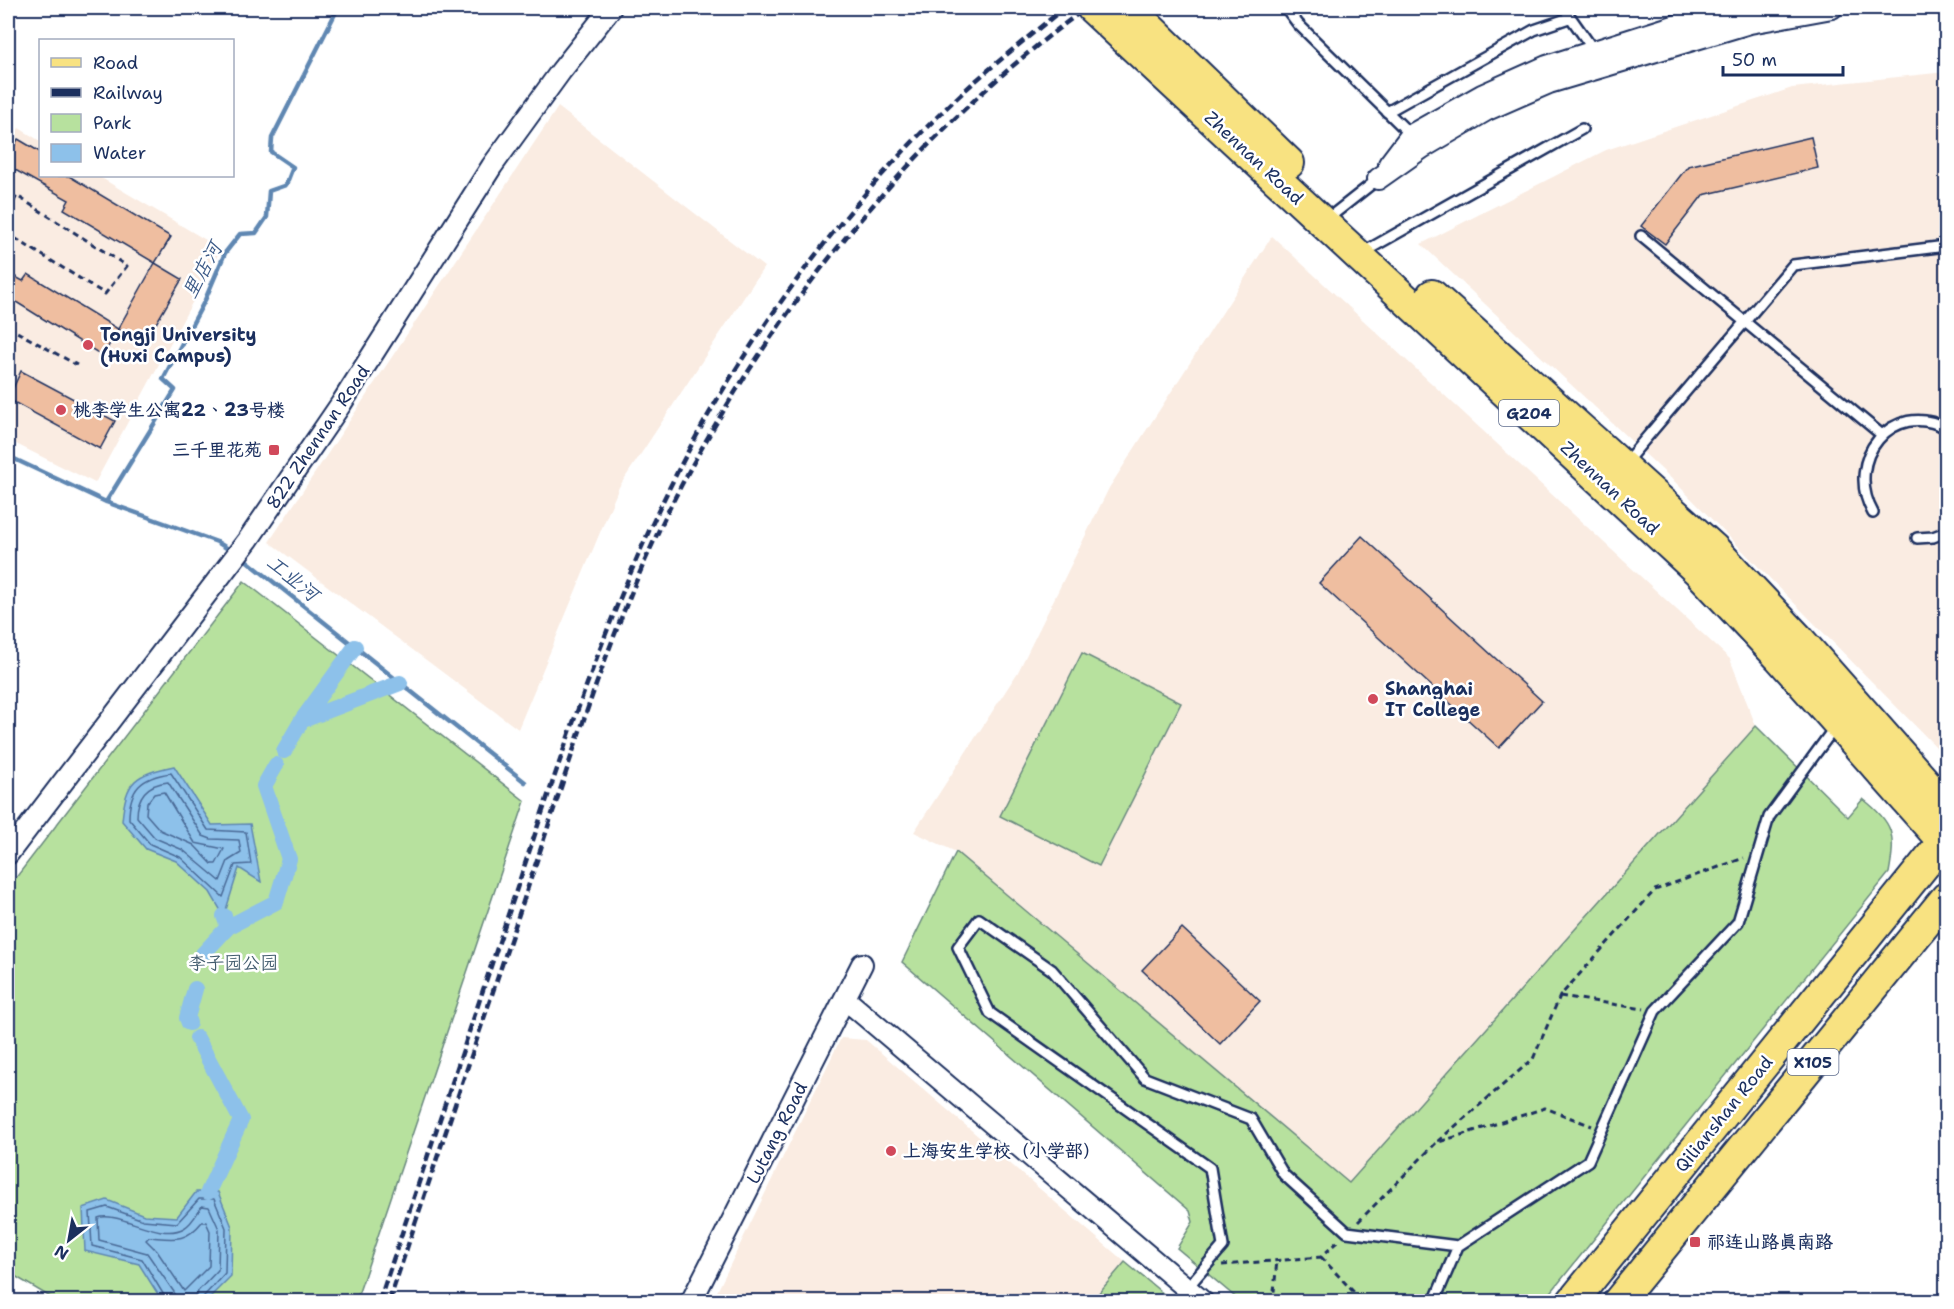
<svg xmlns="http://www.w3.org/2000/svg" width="1954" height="1309" font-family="'Shantell Sans','LXGW WenKai TC',sans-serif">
  <rect width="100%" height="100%" fill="#fff"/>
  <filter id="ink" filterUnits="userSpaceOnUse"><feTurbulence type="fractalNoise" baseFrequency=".0167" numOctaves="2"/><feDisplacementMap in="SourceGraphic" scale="12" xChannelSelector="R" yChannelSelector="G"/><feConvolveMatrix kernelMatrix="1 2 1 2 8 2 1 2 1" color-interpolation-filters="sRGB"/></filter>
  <g filter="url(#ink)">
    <!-- built -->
    <path fill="#faece2" d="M 1946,72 L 1946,757 L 1675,482 L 1421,244 L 1606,150 L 1792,88 Z
      M 558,107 L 764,267 L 619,487 L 518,729 L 269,542 Z
      M 19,128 L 40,141 L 40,176 L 98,176 L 221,249 L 95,483 L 8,440 L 8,146 Z
      M 1272,236 L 1730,659 L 1756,726 L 1349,1183 L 956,852 L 914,832 L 1018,672 L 1109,488 Z
      M 841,1038 L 866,1040 L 1125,1262 L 1092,1301 L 712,1302 Z"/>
    <!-- green -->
    <path fill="#b7e19e" stroke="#69887e" stroke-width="1.5" d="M 244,581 L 525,801 L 356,1301 L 57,1301 L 8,1272 L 8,888 Z
      M 1082,653 L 1181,703 L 1099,866 L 1000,816 Z
      M 1756,726 L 1848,817 L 1863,799 C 1894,823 1896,835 1889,873 L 1544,1301 L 1240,1301 L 1177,1248 L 1193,1222 L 1190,1211 L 902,962 L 956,852 L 1349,1183 Z
      M 1125,1262 L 1172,1301 L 1092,1301 Z"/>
    <!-- water -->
    <path fill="#8dc1ea" stroke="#5f87b2" stroke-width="1.5" d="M 174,766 L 212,825 L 250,824 L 261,882 L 239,868 L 224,916 L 210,892 L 176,861 L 146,849 L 122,821 C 126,779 135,775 174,766 Z
      M 196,1192 L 218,1192 L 232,1227 L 231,1276 L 206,1301 L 174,1301 L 161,1299 L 139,1264 L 85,1251 L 83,1208 L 107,1200 L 144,1215 L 177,1217 Z"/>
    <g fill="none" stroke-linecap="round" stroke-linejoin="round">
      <!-- shore -->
      <path stroke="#496996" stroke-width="1.5" d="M 171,773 L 208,830 L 246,832 L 251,864 L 235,865 L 223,897 L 180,857 L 150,844 L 129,819 C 129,789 141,777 171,773 Z
        M 168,782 L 203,836 L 211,839 L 239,840 L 241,853 L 228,861 L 220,881 L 183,850 L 155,838 L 137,817 C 137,796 147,784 168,782 Z
        M 164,792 L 195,843 L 224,849 L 216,864 L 212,864 L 194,845 L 160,830 L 146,814 L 147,803 L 154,794 Z
        M 202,1222 L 206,1222 L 210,1231 L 209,1266 L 184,1291 L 157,1251 L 146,1240 L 149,1237 C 174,1239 185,1243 202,1222 Z
        M 168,1302 L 142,1259 L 92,1246 L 90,1212 L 107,1207 L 143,1220 L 177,1223 L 199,1199 L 214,1199 L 226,1228 L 225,1273 L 204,1296 L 202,1302
        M 176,1302 L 174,1292 L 147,1253 L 99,1240 L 98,1218 C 118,1210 160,1242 184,1228 C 192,1224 197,1213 202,1206 L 209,1207 L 219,1229 L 218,1270 L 198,1291 L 195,1302"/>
      <!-- stream -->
      <path stroke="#5f87b2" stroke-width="4.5" d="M 8,456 L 106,502 L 217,542 L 233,552
        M 106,502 L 175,390 L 163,379 L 205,300 L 225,253 L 240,234 L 256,233 L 267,217 L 269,191 L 286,185 L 293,167 L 271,152 L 272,138 L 338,8
        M 241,556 L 525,782"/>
      <!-- canal -->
      <path stroke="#8dc1ea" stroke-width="16" d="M 303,720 L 400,683
        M 284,751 L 302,720 L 355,647
        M 224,916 L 228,927 L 276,902 L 289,859 L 264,786 L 276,765
        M 202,955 L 228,927
        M 189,1023 L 187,1018 L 195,989
        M 197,1038 L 241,1120 L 208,1192"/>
    </g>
    <!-- building -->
    <path fill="#efbea0" stroke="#1b2f5e" stroke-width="1.5" d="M 1811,137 L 1818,168 L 1703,195 L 1665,244 L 1641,226 L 1688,166 Z
      M 18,139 L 40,152 L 40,176 L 69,176 L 171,237 L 155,263 L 64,209 L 69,200 L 8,166 L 8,159 Z
      M 155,263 L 182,279 L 144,344 L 118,329 Z
      M 8,273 L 23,281 L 28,274 L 118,329 L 103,356 L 8,297 Z
      M 21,371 L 115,421 L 100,449 L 8,399 Z
      M 1362,536 L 1542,701 L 1499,748 L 1319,583 Z
      M 1182,928 L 1260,1001 L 1220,1044 L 1142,970 Z"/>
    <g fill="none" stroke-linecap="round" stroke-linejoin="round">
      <!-- service casing -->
      <g stroke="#1b2f5e" stroke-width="14">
        <path id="service" d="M 1289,8 L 1289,12 L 1298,24 L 1413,137
          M 1564,8 L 1595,52
          M 1387,112 L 1534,30 L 1569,18
          M 1326,220 L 1378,179
          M 1641,236 L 1882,435
          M 1362,253 L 1582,129
          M 1625,463 L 1793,265 L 1946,246
          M 1873,513 C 1843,459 1893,399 1946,428
          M 1917,538 L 1933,537 L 1946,532
          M 1187,1288 L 1223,1246 L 1210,1168 L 990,1013 L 958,947 L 979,919 L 1052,970 L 1145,1078 L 1251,1119 L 1284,1175 L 1347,1232 L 1458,1246
          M 1434,1302 L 1458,1246 L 1588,1161 L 1655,1011 L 1738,922 L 1769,817 L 1835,727"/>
      </g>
      <!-- minor casing -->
      <g stroke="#1b2f5e" stroke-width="24">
        <path id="minor" d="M 1389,164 L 1411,135 L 1482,95 L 1547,66 L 1680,24 L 1744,8
          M 1378,179 L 1422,148 L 1487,110 L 1549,83 L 1750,23 L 1832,8
          M 8,854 L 248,540 L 341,404 L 492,166 L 561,71 L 611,8
          M 845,999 L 1203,1302
          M 691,1302 L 862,964"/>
      </g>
      <!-- primary casing -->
      <g stroke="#1b2f5e" stroke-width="34">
        <path id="primary" d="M 1092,8 L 1698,571 L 1779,657 L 1946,845
          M 1129,8 L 1289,163
          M 1432,295 L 1714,549 L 1798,638 L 1946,806
          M 1572,1302 L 1946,838
          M 1618,1302 L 1946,898"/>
      </g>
      <!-- path -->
      <path stroke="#1b2f5e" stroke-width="3" stroke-dasharray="6 4.5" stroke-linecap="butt" d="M 8,211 L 17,196 L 127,266 L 105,294 L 8,234
        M 8,327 L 77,365
        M 1560,996 L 1644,1009
        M 1438,1141 L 1533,1059 L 1560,996 L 1655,890 L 1744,858
        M 1358,1222 L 1436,1143 L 1545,1108 L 1592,1126
        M 1321,1257 L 1363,1302
        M 1222,1265 L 1321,1257 L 1338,1241
        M 1273,1302 L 1277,1260
        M 1288,1302 L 1314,1297 L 1325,1302"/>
      <!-- service -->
      <use href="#service" stroke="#fff" stroke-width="9"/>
      <!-- minor -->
      <use href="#minor" stroke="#fff" stroke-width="20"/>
      <!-- primary -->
      <use href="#primary" stroke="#f8e281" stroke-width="30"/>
      <!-- rail -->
      <path stroke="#1b2f5e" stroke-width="4.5" stroke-dasharray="9 4.5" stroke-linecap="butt" d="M 379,1302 C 428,1155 477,1008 526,861 C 581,697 635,533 726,385 C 793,276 877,170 972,84 C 1002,58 1033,33 1064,8
        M 389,1302 C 439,1151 490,1001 540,851 C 584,718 626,583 695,460 C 792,286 925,125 1086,8"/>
    </g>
  </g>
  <!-- markers -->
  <g fill="#d1495b" stroke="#fff" stroke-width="2">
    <circle cx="88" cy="345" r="6"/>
    <circle cx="61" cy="410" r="6"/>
    <rect x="268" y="444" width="12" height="12" rx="3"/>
    <circle cx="1373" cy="699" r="6"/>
    <circle cx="891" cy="1151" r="6"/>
    <rect x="1689" y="1236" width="12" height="12" rx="3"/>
  </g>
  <g text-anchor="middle" stroke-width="5" stroke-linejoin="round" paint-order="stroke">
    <!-- shield labels -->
    <g fill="#fff" stroke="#5f6d8e" stroke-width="1.5">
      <rect x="1499" y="400" width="60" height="26" rx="4.5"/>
      <rect x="1787.5" y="1049" width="51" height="26" rx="4.5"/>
    </g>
    <g font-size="16" font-weight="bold" fill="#1b2f5e">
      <text x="1529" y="419">G204</text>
      <text x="1813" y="1068">X105</text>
    </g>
    <!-- street labels -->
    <g font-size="18" fill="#1b2f5e" stroke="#fff">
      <text transform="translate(1254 158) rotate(43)" y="6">Zhennan Road</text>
      <text transform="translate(318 437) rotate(-56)" y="6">822 Zhennan Road</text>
      <text transform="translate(1610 488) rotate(43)" y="6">Zhennan Road</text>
      <text transform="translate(1724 1114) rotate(-51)" y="6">Qilianshan Road</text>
      <text transform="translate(777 1133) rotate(-63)" y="6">Lutang Road</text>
    </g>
    <!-- poi labels -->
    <g font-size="18" font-weight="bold" fill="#1b2f5e" stroke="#fff" text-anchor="start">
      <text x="100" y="341">Tongji University<tspan x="100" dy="21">(Huxi Campus)</tspan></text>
      <text x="73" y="416">桃李学生公寓22、23号楼</text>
      <text x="262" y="456" text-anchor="end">三千里花苑</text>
      <text x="1385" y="695">Shanghai<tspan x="1385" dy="21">IT College</tspan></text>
      <text x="903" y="1157">上海安生学校（小学部）</text>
      <text x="1707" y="1248">祁连山路真南路</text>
    </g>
    <!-- park labels -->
    <g font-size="18" fill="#425c6e" stroke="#fff">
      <text x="233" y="969">李子园公园</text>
    </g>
    <!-- water labels -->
    <g font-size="20" font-style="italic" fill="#3d5b88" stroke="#fff">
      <text transform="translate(202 270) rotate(-62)" y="7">里店河</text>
      <text transform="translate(293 578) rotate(39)" y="7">工业河</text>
    </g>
  </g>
  <!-- margin -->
  <rect width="1954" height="1309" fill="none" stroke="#fff" stroke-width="30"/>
  <rect x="15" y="15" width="1924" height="1279" fill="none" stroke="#1b2f5e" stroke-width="2" filter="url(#ink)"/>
  <!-- legend -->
  <rect x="39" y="39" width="195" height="138" fill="#ffffff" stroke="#a4acbf" stroke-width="1.5"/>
  <rect x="51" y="58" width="30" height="9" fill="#f8e281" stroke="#a4acbf" stroke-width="1.5"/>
  <text x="93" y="69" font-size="18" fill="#1b2f5e">Road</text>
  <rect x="51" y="88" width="30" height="9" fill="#1b2f5e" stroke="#a4acbf" stroke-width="1.5"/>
  <text x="93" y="99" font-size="18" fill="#1b2f5e">Railway</text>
  <rect x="51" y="114" width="30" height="18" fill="#b7e19e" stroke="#a4acbf" stroke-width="1.5"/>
  <text x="93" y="129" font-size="18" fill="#1b2f5e">Park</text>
  <rect x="51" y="144" width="30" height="18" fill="#8dc1ea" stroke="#a4acbf" stroke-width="1.5"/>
  <text x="93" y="159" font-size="18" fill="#1b2f5e">Water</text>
  <!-- north arrow -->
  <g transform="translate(69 1240) rotate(211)" stroke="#ffffff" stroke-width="4.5" paint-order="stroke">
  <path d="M0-4.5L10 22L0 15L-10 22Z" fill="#1b2f5e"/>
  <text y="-9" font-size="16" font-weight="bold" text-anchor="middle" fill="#1b2f5e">N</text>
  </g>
  <!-- scale -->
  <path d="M1723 66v9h120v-9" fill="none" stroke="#1b2f5e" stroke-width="3"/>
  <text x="1732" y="66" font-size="18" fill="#1b2f5e" stroke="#ffffff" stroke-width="4.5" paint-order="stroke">50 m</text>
</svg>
